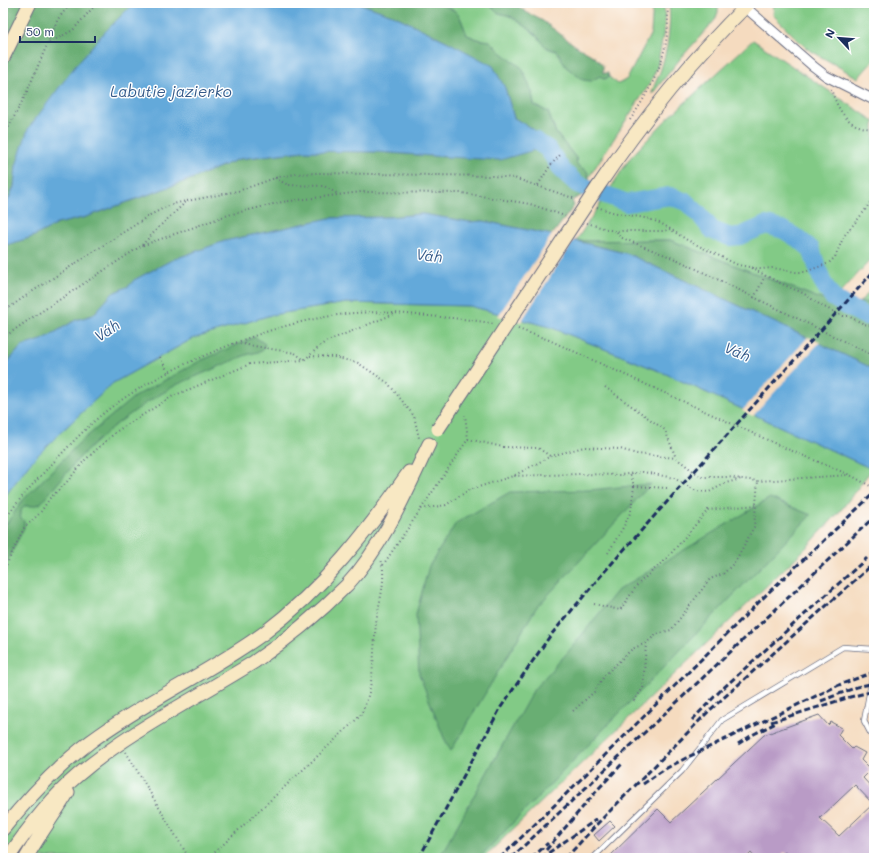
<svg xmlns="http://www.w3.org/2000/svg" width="877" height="861" font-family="Mali,sans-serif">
  <rect width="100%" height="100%" fill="#fff"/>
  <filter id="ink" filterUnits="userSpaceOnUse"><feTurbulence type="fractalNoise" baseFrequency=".025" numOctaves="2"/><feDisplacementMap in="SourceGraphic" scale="8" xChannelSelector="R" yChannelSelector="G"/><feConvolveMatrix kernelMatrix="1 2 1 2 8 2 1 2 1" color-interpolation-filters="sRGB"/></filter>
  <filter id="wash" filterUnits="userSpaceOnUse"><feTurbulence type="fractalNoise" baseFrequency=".012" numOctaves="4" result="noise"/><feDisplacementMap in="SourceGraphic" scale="16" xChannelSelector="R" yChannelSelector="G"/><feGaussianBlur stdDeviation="0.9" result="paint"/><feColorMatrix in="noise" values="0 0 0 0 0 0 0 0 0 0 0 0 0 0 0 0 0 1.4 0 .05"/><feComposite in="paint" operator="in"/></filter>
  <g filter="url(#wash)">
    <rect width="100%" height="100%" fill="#f5dbbf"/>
    <!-- green -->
    <path fill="#82ca86" stroke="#4e7c72" d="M 439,3 L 490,3 C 497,18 504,11 515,19 C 522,24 529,28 535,34 C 546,44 540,47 557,51 L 566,67 L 600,76 L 604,79 L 609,77 L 618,84 L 627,79 L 651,33 L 653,3 L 664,3 L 665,25 L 657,68 L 649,85 L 589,177 L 587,171 L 577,165 L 576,158 L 556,133 L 548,112 L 534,105 L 532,92 L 502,53 L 491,42 L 477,39 L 467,35 L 460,17 Z
      M 669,3 L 718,3 L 718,12 L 715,20 L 680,59 L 652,94 C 652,88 659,76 661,69 C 668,48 671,25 669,3 Z
      M 774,3 L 874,3 L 874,60 L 858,78 L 806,48 L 773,15 Z
      M 753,40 L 874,121 L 874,256 L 831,303 L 670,240 L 576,241 L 630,158 L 665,121 Z
      M 874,286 L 874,302 L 859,303 Z
      M 346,303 L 470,306 L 550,327 L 664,373 L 872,469 L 842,509 L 806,548 L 483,858 L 3,858 L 3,499 L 29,464 L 60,433 L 113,383 L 192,339 L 271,315 Z"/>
    <!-- forest -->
    <path fill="#69ae73" stroke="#426e68" d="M 3,3 L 136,3 L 128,9 L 101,36 L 76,65 L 16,166 L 14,187 L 3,212 Z
      M 358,3 L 439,3 L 455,11 L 460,17 L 467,35 L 477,39 L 490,41 L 502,53 L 522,68 L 532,92 L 534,105 L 548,112 L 556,133 L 576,158 L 577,165 L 587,171 L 590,180 L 584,184 L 583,195 L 572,200 L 574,206 L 552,235 L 483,221 L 470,222 L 422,214 L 390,217 L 330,218 L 225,241 L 172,260 L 134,280 L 129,286 L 113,293 L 93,315 L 76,320 L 42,340 L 22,346 L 7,363 L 3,366 L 3,246 L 32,237 L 57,224 L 86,217 L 191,179 L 239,159 L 303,151 L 377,152 L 447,157 L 534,130 L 514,118 L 505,88 L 448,42 L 395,16 Z
      M 490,3 L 514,3 L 526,12 L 543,21 L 576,46 L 595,57 L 603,66 L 603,73 L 608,73 L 609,77 L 604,79 L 600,76 L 591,81 L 583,80 L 566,67 L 557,51 C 540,47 546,44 535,34 C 529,28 522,24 515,19 C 504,11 497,18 490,3 Z
      M 670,240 L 831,303 L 874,302 L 874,369 L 628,254 L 576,241 Z
      M 255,337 L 265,344 L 262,351 L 246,355 L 176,385 L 146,403 L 111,428 L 81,456 L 40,504 L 32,506 L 24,506 L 21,511 L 20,517 L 24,521 L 24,528 L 3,569 L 3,530 L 5,526 L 22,501 L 78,444 L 134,397 L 200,361 Z
      M 651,484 L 536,608 L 451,751 L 444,738 L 419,674 L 416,614 L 429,566 L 456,523 L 510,492 L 589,490 Z
      M 770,498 L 811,515 L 479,858 L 439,858 L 534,689 L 568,652 L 618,590 Z"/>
    <!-- water -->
    <path fill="#64a9da" stroke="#406c9c" d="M 136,3 L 358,3 L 395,16 L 448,42 L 493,66 L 505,88 L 514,118 L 534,130 L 534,150 L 500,160 L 447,157 L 377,152 L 303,151 L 239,159 L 191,179 L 86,217 L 57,224 L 32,237 L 3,246 L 3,212 L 14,187 L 16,166 L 28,129 L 76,65 L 101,36 L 128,9 Z
      M 422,214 L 470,222 L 483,221 L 552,235 L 628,254 L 874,369 L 874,470 L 664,373 L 550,327 L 470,306 L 346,303 L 271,315 L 192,339 L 113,383 L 60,433 L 29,464 L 3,499 L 3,366 L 7,363 L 22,346 L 42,340 L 76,320 L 93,315 L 113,293 L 129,286 L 134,280 L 172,260 L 225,241 L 330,218 L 390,217 Z"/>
    <!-- pier -->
    <path fill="#f5dbbf" d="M 553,233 L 575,239 L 521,322 L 498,316 Z
      M 808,337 L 820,342 L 753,416 L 742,411 Z"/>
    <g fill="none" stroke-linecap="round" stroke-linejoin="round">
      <!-- river -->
      <path stroke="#64a9da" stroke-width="18" d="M 511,135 L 534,140 L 548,149 L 562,170 L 577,184 L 627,203 L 670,196 L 686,202 L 699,214 L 712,230 L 730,237 L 740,236 L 766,225 L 784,230 L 800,240 L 811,249 L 822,281 L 832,297 L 846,306 L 865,316 L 874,317"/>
    </g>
    <g id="blocks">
      <!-- building -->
      <path fill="#b99bc6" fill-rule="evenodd" d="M 819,715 L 828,725 L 831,722 L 842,728 L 838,735 L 852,749 L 854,747 L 865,753 L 861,760 L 871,770 L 863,778 L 874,790 L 874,858 L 790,858 L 785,852 L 778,858 L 755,858 L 751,853 L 746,858 L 608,858 L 658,809 L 671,822 L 764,735 ZM 855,785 L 873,804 L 839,836 L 820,818 Z
        M 610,821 L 615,826 L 599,841 L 594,835 Z"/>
    </g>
  </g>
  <g filter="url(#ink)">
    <use href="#blocks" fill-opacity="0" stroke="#676b80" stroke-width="1"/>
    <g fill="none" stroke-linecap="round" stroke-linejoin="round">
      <!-- lane casing -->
      <g stroke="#676b80" stroke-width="6">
        <path id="lane" d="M 874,667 L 864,721 L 874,740
          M 593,858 L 682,771 L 722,720 L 843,647 L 874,649"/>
      </g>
      <!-- street casing -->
      <g stroke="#676b80" stroke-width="11">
        <path id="street" d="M 745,7 L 813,66 L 826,76 L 874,100"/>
      </g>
      <!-- secondary casing -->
      <g stroke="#676b80" stroke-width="15">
        <path id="secondary" d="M 3,58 L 30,3
          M 597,188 C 641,122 692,59 749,3
          M 3,829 C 29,797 57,767 90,742 C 145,701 209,673 264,633 C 324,588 366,533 409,472
          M 8,858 C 28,828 50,799 78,775 C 131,730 195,699 254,662 C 287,640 319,613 347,585 C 384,545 406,492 429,444
          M 26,858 C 39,835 54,815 68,792"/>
      </g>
      <!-- path -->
      <path stroke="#676b80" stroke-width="2" stroke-dasharray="1 3" stroke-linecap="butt" d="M 49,43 L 73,30 L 97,3
        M 831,89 C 835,102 844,122 859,126 C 864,128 869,128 874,131
        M 630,120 C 655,83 672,50 667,3
        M 3,138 L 26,94 L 58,19 L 71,3
        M 275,178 L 288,185 L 324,186 L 338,194
        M 538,185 L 550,166 L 561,154
        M 597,207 L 612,212 L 650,219 L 664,225 L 687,240 L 738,265 L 760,269 L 773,268 L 796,272 L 805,272 L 829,263 L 835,257 L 844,236 L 863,213 L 874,197
        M 587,223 L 617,232 L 622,231 L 665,231 L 670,229
        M 617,232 L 620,237 L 627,240 L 678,260 L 874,356
        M 142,245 L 161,225 L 187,201
        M 751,268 L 784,285 L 803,293 L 822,306 L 843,316 L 848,316 L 864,324 L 874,326
        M 754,298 L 765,276
        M 3,312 L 30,293 L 150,215 L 166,207 L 177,203 L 238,191 L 278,177 L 296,174 L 317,173 L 492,176 L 514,178 L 576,199
        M 518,329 L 549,340 L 785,448 L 850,475 L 874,488
        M 3,338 L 27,321 L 141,246 L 228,215 L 282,202 L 361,192 L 462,193 L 530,204 L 565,216
        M 236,343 L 295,353 L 303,359
        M 310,356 L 334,357 L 358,363 L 388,383 L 414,416 L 419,438
        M 160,357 L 168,372
        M 605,387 L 665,430 L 676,458
        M 468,439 L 503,447 L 538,448 L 550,456
        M 515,475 L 551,456 L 584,447 L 620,449 L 637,454 L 676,458 L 701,477 L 727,477 L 758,481 L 848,475
        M 634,486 L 667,488
        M 421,509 L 468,439 L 465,415
        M 3,523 C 16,502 32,485 49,467 C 71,444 93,419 120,401 C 149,381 181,365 213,352 C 253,335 294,321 338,315 C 368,310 398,313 428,316 C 450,318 472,319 494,324
        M 608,553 L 624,526 L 631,511 L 634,486 L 630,473
        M 383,565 L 421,509 L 446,505 L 469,490 L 513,476 L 580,474 L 620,475 L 643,472 L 674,478 L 696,491 L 709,492 L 726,483 L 741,479
        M 3,572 L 24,528 L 40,513 L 50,498 L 66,483 L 85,460 L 117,431 L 173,396 L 250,364 L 304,360 L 325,342 L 394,314
        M 594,604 L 620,610 L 638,584 L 668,557 L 708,510 L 756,505
        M 634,701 L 643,688 L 646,643 L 657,634 L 671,630 L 710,579 L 723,574 L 735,562 L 754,527 L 758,481
        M 573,711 L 594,692 L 605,675 L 632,649 L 646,643
        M 126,752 L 189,858
        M 209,858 C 259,810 310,764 360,716 C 375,689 373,653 376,623 C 379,601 387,580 381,559"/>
      <!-- lane -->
      <use href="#lane" stroke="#fff" stroke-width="4.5"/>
      <!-- street -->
      <use href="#street" stroke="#fff" stroke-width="9"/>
      <!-- secondary -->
      <use href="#secondary" stroke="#f8e8c3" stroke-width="13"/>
      <!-- rail -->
      <path stroke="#1b2f5e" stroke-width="3" stroke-dasharray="6 3" stroke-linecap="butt" d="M 821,701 L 857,687 L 874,683
        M 692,720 L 720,691 L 867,558
        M 771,722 L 850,697 L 874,691
        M 738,744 L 754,734 L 776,723
        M 643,784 L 665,769 L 686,758 L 839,685 L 874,672
        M 546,850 L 600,787 L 622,764
        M 419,858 L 501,707 L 550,636 L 605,571 L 874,271
        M 500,858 L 562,798 L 770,591 L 874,493
        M 511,858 L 874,517
        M 532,858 L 548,843
        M 541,858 L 597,819
        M 566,858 L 598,823 L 709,711 L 874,563"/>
      <!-- secondary-bridge casing -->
      <g stroke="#676b80" stroke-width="15" stroke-linecap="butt">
        <path id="secondary-bridge" d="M 438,429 L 597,188"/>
      </g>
      <!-- secondary-bridge -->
      <use href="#secondary-bridge" stroke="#f8e8c3" stroke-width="13"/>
    </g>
  </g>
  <g text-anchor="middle" stroke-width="3" stroke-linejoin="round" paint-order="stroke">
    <!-- water labels -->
    <g font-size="15" font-style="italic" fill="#355a89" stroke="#fff">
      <text x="171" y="97">Labutie jazierko</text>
      <text transform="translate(429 256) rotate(7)" y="5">Váh</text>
      <text transform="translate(107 331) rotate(-34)" y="5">Váh</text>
      <text transform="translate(737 352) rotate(24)" y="5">Váh</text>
    </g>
  </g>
  <!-- margin -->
  <rect width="877" height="861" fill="none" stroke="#fff" stroke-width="16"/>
  <!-- north arrow -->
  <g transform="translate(839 38) rotate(296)" stroke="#ffffff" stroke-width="3" paint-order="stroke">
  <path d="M0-3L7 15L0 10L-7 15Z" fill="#1b2f5e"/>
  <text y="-6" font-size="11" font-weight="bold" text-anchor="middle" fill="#1b2f5e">N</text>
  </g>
  <!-- scale -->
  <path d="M20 36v6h75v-6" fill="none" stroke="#1b2f5e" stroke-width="2"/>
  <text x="26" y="36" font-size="12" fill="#1b2f5e" stroke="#ffffff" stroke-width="3" paint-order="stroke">50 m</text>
</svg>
